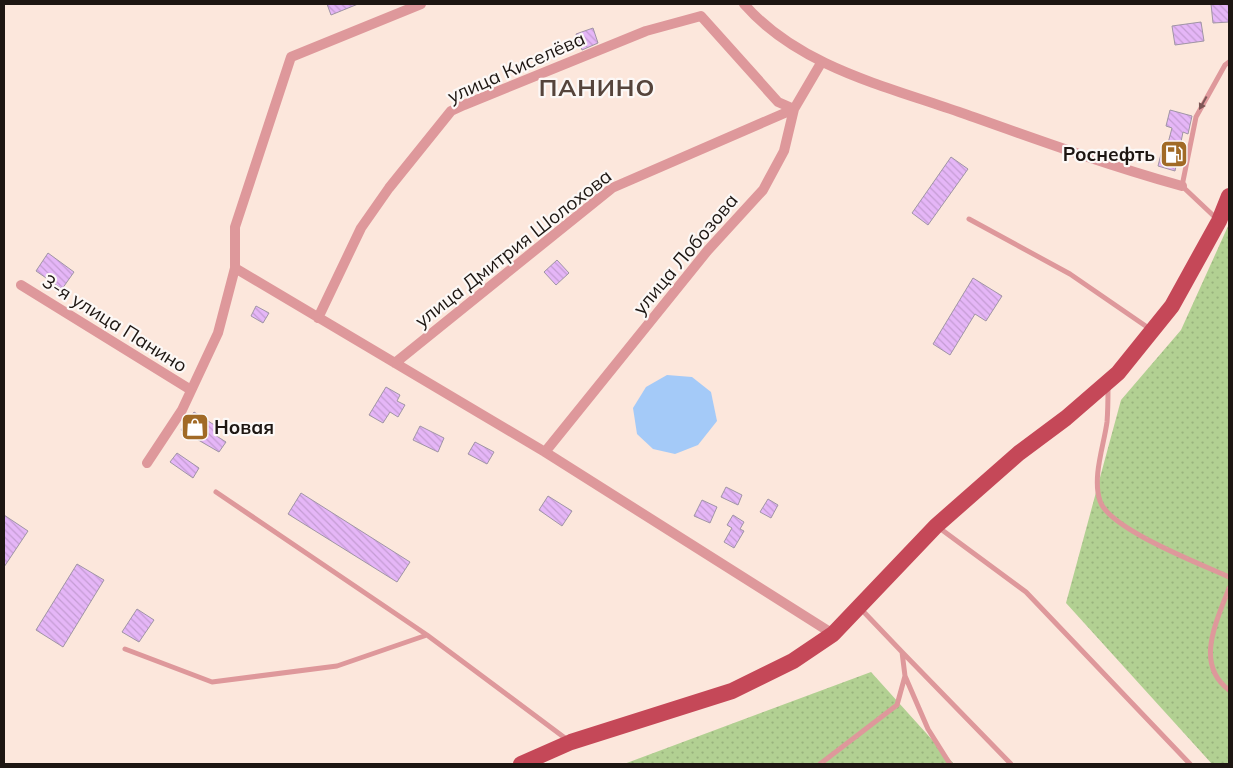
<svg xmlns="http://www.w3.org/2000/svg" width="1233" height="768" font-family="Mulish,sans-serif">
  <defs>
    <pattern id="grass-dots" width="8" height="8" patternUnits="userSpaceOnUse" patternTransform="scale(1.25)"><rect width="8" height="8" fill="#b2d092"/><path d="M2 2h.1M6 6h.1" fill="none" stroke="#99b27d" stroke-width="1.8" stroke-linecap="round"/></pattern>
    <pattern id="building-back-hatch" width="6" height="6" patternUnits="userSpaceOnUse" patternTransform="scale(1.25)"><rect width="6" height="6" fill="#e5b6f7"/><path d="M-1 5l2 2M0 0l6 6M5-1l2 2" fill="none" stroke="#c49cd3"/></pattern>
  </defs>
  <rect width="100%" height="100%" fill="#fce7dc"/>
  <!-- grass -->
  <path fill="url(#grass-dots)" d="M 1229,224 L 1229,764 L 1212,764 L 1066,603 L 1121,400 L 1181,330 Z
    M 871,672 L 954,764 L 624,764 Z"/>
  <!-- water -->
  <path fill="#a4caf8" d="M 667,375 L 692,377 L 711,392 L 717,421 L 698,445 L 675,454 L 653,449 L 637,434 L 633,408 L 646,387 Z"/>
  <!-- building -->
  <path fill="url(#building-back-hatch)" stroke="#a095a5" d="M 327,4 L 358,4 L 331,15 Z
    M 1211,4 L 1229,4 L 1229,22 L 1213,23 Z
    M 1201,22 L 1204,41 L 1175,45 L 1172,26 Z
    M 593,28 L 598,43 L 582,50 L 576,34 Z
    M 1170,110 L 1192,116 L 1188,134 L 1183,132 L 1175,171 L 1158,166 L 1163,146 L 1167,147 L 1172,128 L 1166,126 Z
    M 951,157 L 968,169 L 928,225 L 912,213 Z
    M 48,253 L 74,272 L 62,289 L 36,271 Z
    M 557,260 L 569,273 L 556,285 L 544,272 Z
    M 973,278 L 1002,296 L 986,321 L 975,314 L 950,355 L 933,344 Z
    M 256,306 L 269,313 L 263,323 L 251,316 Z
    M 386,387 L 400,395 L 397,401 L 405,405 L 398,417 L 390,412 L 383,423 L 369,415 Z
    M 194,412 L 219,428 L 215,435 L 226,442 L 219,452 L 181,430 Z
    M 420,426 L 444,438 L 438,452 L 413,440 Z
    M 475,442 L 494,452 L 487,464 L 468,454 Z
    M 177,453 L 199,468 L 193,478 L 170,462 Z
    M 726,487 L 742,495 L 738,505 L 721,497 Z
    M 301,493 L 410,562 L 397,582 L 288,514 Z
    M 548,496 L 572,511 L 562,526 L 539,510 Z
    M 768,499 L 778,505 L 771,518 L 760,512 Z
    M 702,500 L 717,507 L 710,523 L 694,516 Z
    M 4,515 L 28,531 L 4,567 Z
    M 733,515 L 744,522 L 740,529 L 744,531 L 734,548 L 724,542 L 732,528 L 727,525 Z
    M 77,564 L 104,580 L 63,647 L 36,630 Z
    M 137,609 L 154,620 L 139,642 L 122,632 Z"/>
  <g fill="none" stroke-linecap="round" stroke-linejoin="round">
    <!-- service -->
    <path stroke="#de989b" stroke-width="5" d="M 969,219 L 1070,274 L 1150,329
      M 1218,220 L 1182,186 L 1196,117 L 1225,65 L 1229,62
      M 1108,387 C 1108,399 1108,410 1107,422 C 1104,445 1092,477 1100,501 C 1109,529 1201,564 1229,577
      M 216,492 L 427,635 L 569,741
      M 938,527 L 1026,592 L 1190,764
      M 1229,588 C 1217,621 1194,664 1229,690
      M 860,608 L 902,652 L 905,676 L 928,729 L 950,764
      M 125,649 L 212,682 L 337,666 L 427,635
      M 902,652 L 1011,764
      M 820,764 L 897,705 L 905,676"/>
    <!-- minor -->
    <path stroke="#de989b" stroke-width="10" d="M 421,4 L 291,57 L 235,227 L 235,268 L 545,452 L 833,634
      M 744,4 C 799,67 886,86 962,113 C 1035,139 1107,165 1182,186
      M 21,285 L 191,390
      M 318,318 L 361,228 L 389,188 L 451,111 L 464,105 L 646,31 L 701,16 L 778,102 L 794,109
      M 395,363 L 612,188 L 794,109
      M 545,452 L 708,250 L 763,190 L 784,151 L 794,109 L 821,63
      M 147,463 L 182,410 L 218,333 L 235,268"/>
    <!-- primary -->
    <path stroke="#c54858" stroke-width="16" d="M 521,764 L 571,742 L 732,691 L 793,661 L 833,634 L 936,526 L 1019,453 L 1066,418 L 1118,373 L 1172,306 L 1219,221 L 1229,196"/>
  </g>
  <!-- one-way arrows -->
  <defs><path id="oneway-solid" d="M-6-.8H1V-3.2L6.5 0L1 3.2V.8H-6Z" transform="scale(1.25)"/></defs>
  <use fill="#7e5756" href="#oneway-solid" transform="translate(1203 103) rotate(119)"/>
  <!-- icons -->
  <defs>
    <g id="fuel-square" transform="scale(1.4375)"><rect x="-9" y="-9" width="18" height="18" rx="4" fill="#a16a26" stroke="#fcf8f6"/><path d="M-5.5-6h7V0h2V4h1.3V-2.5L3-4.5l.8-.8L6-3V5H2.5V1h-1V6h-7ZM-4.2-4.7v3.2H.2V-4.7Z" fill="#fff"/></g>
    <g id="shop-square" transform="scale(1.4375)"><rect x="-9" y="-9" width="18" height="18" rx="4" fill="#a16a26" stroke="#fcf8f6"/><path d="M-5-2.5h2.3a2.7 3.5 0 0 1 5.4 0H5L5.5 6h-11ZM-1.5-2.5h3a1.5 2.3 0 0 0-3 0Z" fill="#fff"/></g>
  </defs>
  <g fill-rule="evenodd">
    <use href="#fuel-square" x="1174" y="154"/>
    <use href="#shop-square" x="195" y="427"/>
  </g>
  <g text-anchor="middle" stroke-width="4.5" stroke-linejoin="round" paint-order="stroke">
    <!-- street labels -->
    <g font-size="19" fill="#1d1612" stroke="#fcf8f6">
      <text transform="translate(516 67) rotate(-24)" y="7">улица Киселёва</text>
      <text transform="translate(513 248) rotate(-38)" y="7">улица Дмитрия Шолохова</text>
      <text transform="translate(685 254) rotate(-50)" y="7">улица Лобозова</text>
      <text transform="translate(115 323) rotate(32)" y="7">3-я улица Панино</text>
    </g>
    <!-- poi labels -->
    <g font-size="19" font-weight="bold" fill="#1d1612" stroke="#fcf8f6" text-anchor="end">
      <text x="1155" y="161">Роснефть</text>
      <text x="214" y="434" text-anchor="start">Новая</text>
    </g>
    <!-- district labels -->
    <g font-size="24" font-weight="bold" letter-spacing="1" fill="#55443b" stroke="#fcf8f6">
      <text x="597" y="96">ПАНИНО</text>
    </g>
  </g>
  <!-- border -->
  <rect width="1233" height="768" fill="none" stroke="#1d1612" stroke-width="10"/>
</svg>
